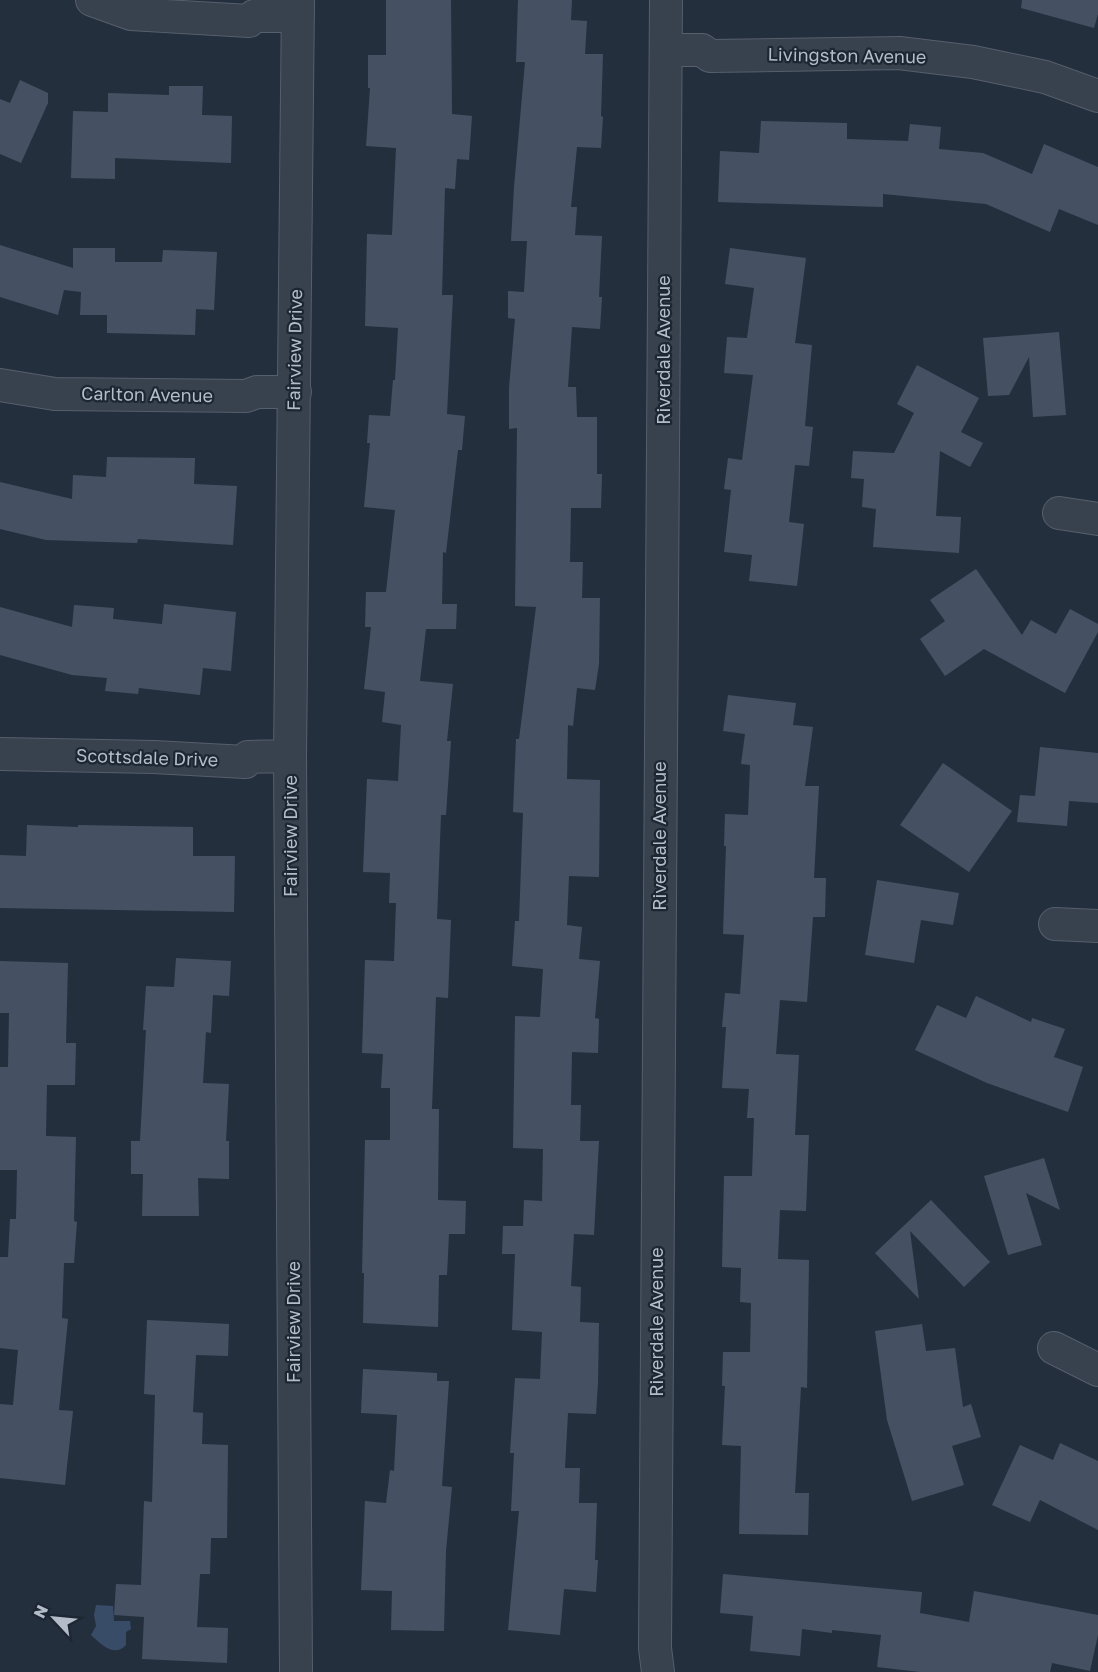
<svg xmlns="http://www.w3.org/2000/svg" width="1098" height="1672" font-family="'Golos Text',sans-serif">
  <rect width="100%" height="100%" fill="#242f3e"/>
  <!-- water -->
  <path fill="#394c67" d="M 96,1605 L 113,1606 L 114,1621 L 130,1621 L 131,1629 L 126,1632 L 126,1645 C 114,1658 101,1644 91,1635 L 96,1626 L 94,1615 Z"/>
  <!-- building -->
  <path fill="#455162" d="M 386,0 L 451,0 L 452,114 L 472,116 L 469,160 L 457,159 L 455,189 L 445,188 L 442,295 L 453,295 L 447,414 L 465,416 L 462,450 L 458,450 L 446,553 L 443,552 L 442,604 L 457,604 L 456,629 L 426,629 L 420,681 L 453,684 L 447,741 L 451,741 L 446,815 L 441,815 L 437,919 L 451,920 L 448,998 L 436,997 L 432,1109 L 439,1109 L 438,1200 L 466,1201 L 465,1234 L 449,1234 L 447,1275 L 439,1275 L 438,1327 L 363,1323 L 364,1273 L 362,1273 L 365,1140 L 390,1140 L 390,1088 L 381,1088 L 383,1054 L 362,1053 L 365,960 L 394,961 L 396,903 L 389,903 L 390,873 L 363,872 L 367,779 L 398,781 L 401,725 L 382,722 L 385,692 L 364,689 L 371,627 L 365,627 L 366,592 L 386,592 L 395,510 L 364,507 L 370,443 L 367,443 L 369,415 L 390,416 L 393,380 L 395,380 L 398,328 L 365,326 L 367,234 L 392,235 L 396,148 L 366,146 L 370,88 L 368,88 L 368,55 L 386,55 Z
    M 518,0 L 572,0 L 571,20 L 587,21 L 585,54 L 603,54 L 601,116 L 603,117 L 601,148 L 577,147 L 571,207 L 577,207 L 575,235 L 602,236 L 599,297 L 602,297 L 600,329 L 572,327 L 568,387 L 576,387 L 577,417 L 597,417 L 597,474 L 602,474 L 601,508 L 571,508 L 570,562 L 583,562 L 582,598 L 600,598 L 599,664 L 595,690 L 577,688 L 573,726 L 568,725 L 567,779 L 600,780 L 599,877 L 569,876 L 567,925 L 582,927 L 579,959 L 600,961 L 595,1018 L 599,1019 L 598,1053 L 572,1052 L 571,1105 L 581,1105 L 580,1141 L 599,1141 L 594,1235 L 574,1234 L 571,1286 L 581,1287 L 580,1322 L 599,1323 L 598,1382 L 596,1414 L 568,1413 L 565,1468 L 580,1468 L 579,1503 L 597,1503 L 595,1560 L 598,1560 L 596,1592 L 564,1589 L 560,1635 L 508,1630 L 519,1511 L 511,1511 L 514,1453 L 510,1453 L 515,1378 L 540,1379 L 542,1332 L 512,1330 L 515,1254 L 502,1254 L 503,1226 L 523,1226 L 524,1200 L 542,1201 L 543,1149 L 513,1148 L 515,1016 L 540,1017 L 543,969 L 512,966 L 515,921 L 519,921 L 523,813 L 513,812 L 516,739 L 519,739 L 536,607 L 515,606 L 517,428 L 509,429 L 509,388 L 515,319 L 508,318 L 508,291 L 524,292 L 527,241 L 511,241 L 514,187 L 525,62 L 516,62 Z
    M 1022,0 L 1098,0 L 1098,14 L 1094,28 L 1021,8 Z
    M 20,80 L 48,93 L 48,103 L 21,163 L 0,154 L 0,99 L 10,103 Z
    M 169,86 L 203,86 L 202,115 L 232,116 L 231,163 L 115,158 L 115,179 L 71,178 L 73,111 L 108,112 L 108,93 L 169,95 Z
    M 761,121 L 847,123 L 847,139 L 908,141 L 910,124 L 941,127 L 939,149 L 983,153 L 1032,174 L 1044,144 L 1098,167 L 1098,225 L 1059,209 L 1050,232 L 986,204 L 883,194 L 883,207 L 718,202 L 720,151 L 759,153 Z
    M 0,245 L 73,268 L 73,248 L 115,248 L 115,262 L 162,262 L 163,250 L 217,252 L 214,310 L 196,309 L 195,335 L 107,333 L 107,315 L 80,315 L 81,292 L 64,290 L 58,315 L 0,297 Z
    M 730,248 L 806,258 L 795,343 L 812,345 L 805,426 L 813,427 L 809,466 L 795,465 L 789,522 L 804,524 L 797,586 L 749,581 L 752,555 L 724,552 L 731,490 L 724,489 L 728,458 L 742,460 L 753,375 L 724,373 L 727,337 L 747,338 L 754,288 L 725,284 Z
    M 1059,332 L 1066,415 L 1033,417 L 1029,357 L 1009,395 L 988,396 L 983,338 Z
    M 917,365 L 979,398 L 961,432 L 983,443 L 970,467 L 940,451 L 936,516 L 961,517 L 959,553 L 873,547 L 876,509 L 862,507 L 864,479 L 851,478 L 853,451 L 894,453 L 914,413 L 897,404 Z
    M 107,457 L 195,458 L 194,484 L 237,486 L 233,545 L 138,539 L 137,543 L 46,540 L 0,529 L 0,482 L 72,499 L 73,475 L 106,477 Z
    M 976,569 L 1022,635 L 1031,620 L 1056,634 L 1070,609 L 1098,624 L 1098,632 L 1065,693 L 984,649 L 945,676 L 920,639 L 945,621 L 930,600 Z
    M 164,604 L 236,612 L 231,671 L 203,668 L 200,695 L 139,688 L 138,694 L 105,691 L 107,678 L 72,675 L 0,655 L 0,607 L 72,627 L 74,605 L 114,608 L 113,619 L 162,624 Z
    M 728,695 L 796,703 L 793,725 L 813,727 L 805,786 L 819,786 L 814,878 L 826,878 L 825,917 L 813,917 L 807,1002 L 780,1000 L 776,1054 L 799,1055 L 795,1135 L 809,1135 L 806,1211 L 780,1210 L 778,1259 L 809,1260 L 807,1388 L 801,1387 L 795,1493 L 809,1493 L 808,1535 L 739,1534 L 741,1446 L 722,1445 L 725,1386 L 722,1386 L 723,1352 L 750,1352 L 751,1303 L 740,1302 L 741,1268 L 722,1267 L 724,1176 L 752,1176 L 754,1118 L 747,1118 L 749,1089 L 722,1088 L 726,1027 L 722,1027 L 725,993 L 740,994 L 744,935 L 723,934 L 726,846 L 724,846 L 725,814 L 748,815 L 750,765 L 741,764 L 745,734 L 723,731 Z
    M 1040,747 L 1098,753 L 1098,803 L 1069,801 L 1067,826 L 1017,822 L 1020,795 L 1035,796 Z
    M 943,763 L 1012,811 L 969,872 L 900,825 Z
    M 27,825 L 78,827 L 78,825 L 193,827 L 193,856 L 235,856 L 234,912 L 0,908 L 0,855 L 26,856 Z
    M 877,880 L 959,893 L 953,925 L 921,920 L 914,963 L 865,955 Z
    M 176,958 L 231,961 L 229,996 L 213,995 L 211,1033 L 206,1032 L 203,1083 L 229,1084 L 226,1141 L 229,1141 L 229,1179 L 198,1178 L 199,1216 L 142,1216 L 143,1174 L 131,1174 L 131,1141 L 140,1141 L 146,1030 L 143,1030 L 146,986 L 174,987 Z
    M 0,961 L 68,963 L 66,1043 L 76,1043 L 75,1085 L 47,1085 L 46,1136 L 76,1137 L 74,1221 L 77,1222 L 74,1263 L 64,1263 L 62,1318 L 68,1319 L 59,1410 L 73,1411 L 65,1485 L 0,1478 L 0,1404 L 13,1405 L 18,1350 L 0,1348 L 0,1257 L 8,1257 L 10,1219 L 16,1219 L 17,1170 L 0,1170 L 0,1067 L 8,1067 L 9,1013 L 0,1013 Z
    M 976,996 L 1031,1022 L 1032,1018 L 1065,1029 L 1054,1057 L 1083,1067 L 1068,1112 L 987,1083 L 915,1050 L 937,1005 L 966,1018 Z
    M 1044,1158 L 1060,1210 L 1026,1193 L 1042,1245 L 1008,1255 L 984,1176 Z
    M 931,1200 L 990,1262 L 964,1287 L 910,1231 L 919,1299 L 875,1253 Z
    M 147,1320 L 229,1324 L 228,1356 L 196,1355 L 193,1412 L 203,1413 L 202,1444 L 228,1445 L 227,1538 L 211,1538 L 210,1574 L 200,1574 L 197,1627 L 228,1628 L 227,1663 L 142,1659 L 144,1617 L 114,1615 L 116,1584 L 141,1585 L 144,1501 L 152,1502 L 155,1395 L 144,1394 Z
    M 922,1324 L 926,1351 L 955,1348 L 963,1407 L 971,1404 L 981,1437 L 952,1446 L 964,1485 L 912,1501 L 887,1420 L 875,1331 Z
    M 363,1369 L 437,1373 L 437,1381 L 449,1381 L 442,1486 L 452,1487 L 446,1551 L 444,1631 L 391,1630 L 392,1591 L 361,1590 L 365,1501 L 386,1503 L 390,1470 L 394,1471 L 397,1415 L 361,1413 Z
    M 1060,1443 L 1098,1461 L 1098,1530 L 1040,1500 L 1030,1522 L 992,1505 L 1020,1445 L 1053,1460 Z
    M 723,1574 L 922,1592 L 920,1613 L 969,1622 L 974,1591 L 1098,1615 L 1098,1635 L 1090,1671 L 1052,1663 L 1050,1672 L 920,1672 L 877,1667 L 881,1635 L 832,1630 L 832,1633 L 802,1629 L 800,1656 L 750,1651 L 753,1616 L 720,1613 Z"/>
  <g fill="none" stroke-linecap="round" stroke-linejoin="round">
    <!-- street casing -->
    <g stroke="#565f6c" stroke-width="34">
      <path id="street" d="M 92,0 L 131,14 L 249,21 L 254,16 L 298,16
        M 666,50 L 702,50 L 710,56 L 899,53 L 973,62 L 1045,77 L 1098,96
        M 0,385 L 55,394 L 246,396 L 257,392 L 295,392
        M 1059,513 L 1098,519
        M 0,754 L 154,757 L 245,762 L 248,757 L 290,756
        M 1055,924 L 1098,926
        M 1054,1348 L 1098,1370
        M 296,1672 L 290,756 L 298,0
        M 658,1672 L 655,1648 L 666,0"/>
    </g>
    <!-- street -->
    <use href="#street" stroke="#38414e" stroke-width="32"/>
  </g>
  <g text-anchor="middle" stroke-width="4.5" stroke-linejoin="round" paint-order="stroke">
    <!-- street labels -->
    <g font-size="18" fill="#b4bcc9" stroke="#1d2633">
      <text transform="translate(847 56) rotate(1)" y="6">Livingston Avenue</text>
      <text transform="translate(295 350) rotate(-89)" y="6">Fairview Drive</text>
      <text transform="translate(664 350) rotate(-90)" y="6">Riverdale Avenue</text>
      <text transform="translate(147 395) rotate(1)" y="6">Carlton Avenue</text>
      <text transform="translate(147 758) rotate(2)" y="6">Scottsdale Drive</text>
      <text transform="translate(291 836) rotate(-90)" y="6">Fairview Drive</text>
      <text transform="translate(660 836) rotate(-90)" y="6">Riverdale Avenue</text>
      <text transform="translate(294 1322) rotate(-90)" y="6">Fairview Drive</text>
      <text transform="translate(657 1322) rotate(-90)" y="6">Riverdale Avenue</text>
    </g>
  </g>
  <!-- north arrow -->
  <g transform="translate(54 1618) rotate(296)" stroke="#1d2633" stroke-width="4.5" paint-order="stroke">
  <path d="M0-4.5L10 22L0 15L-10 22Z" fill="#b4bcc9"/>
  <text y="-9" font-size="16" font-weight="bold" text-anchor="middle" fill="#b4bcc9">N</text>
  </g>
</svg>
